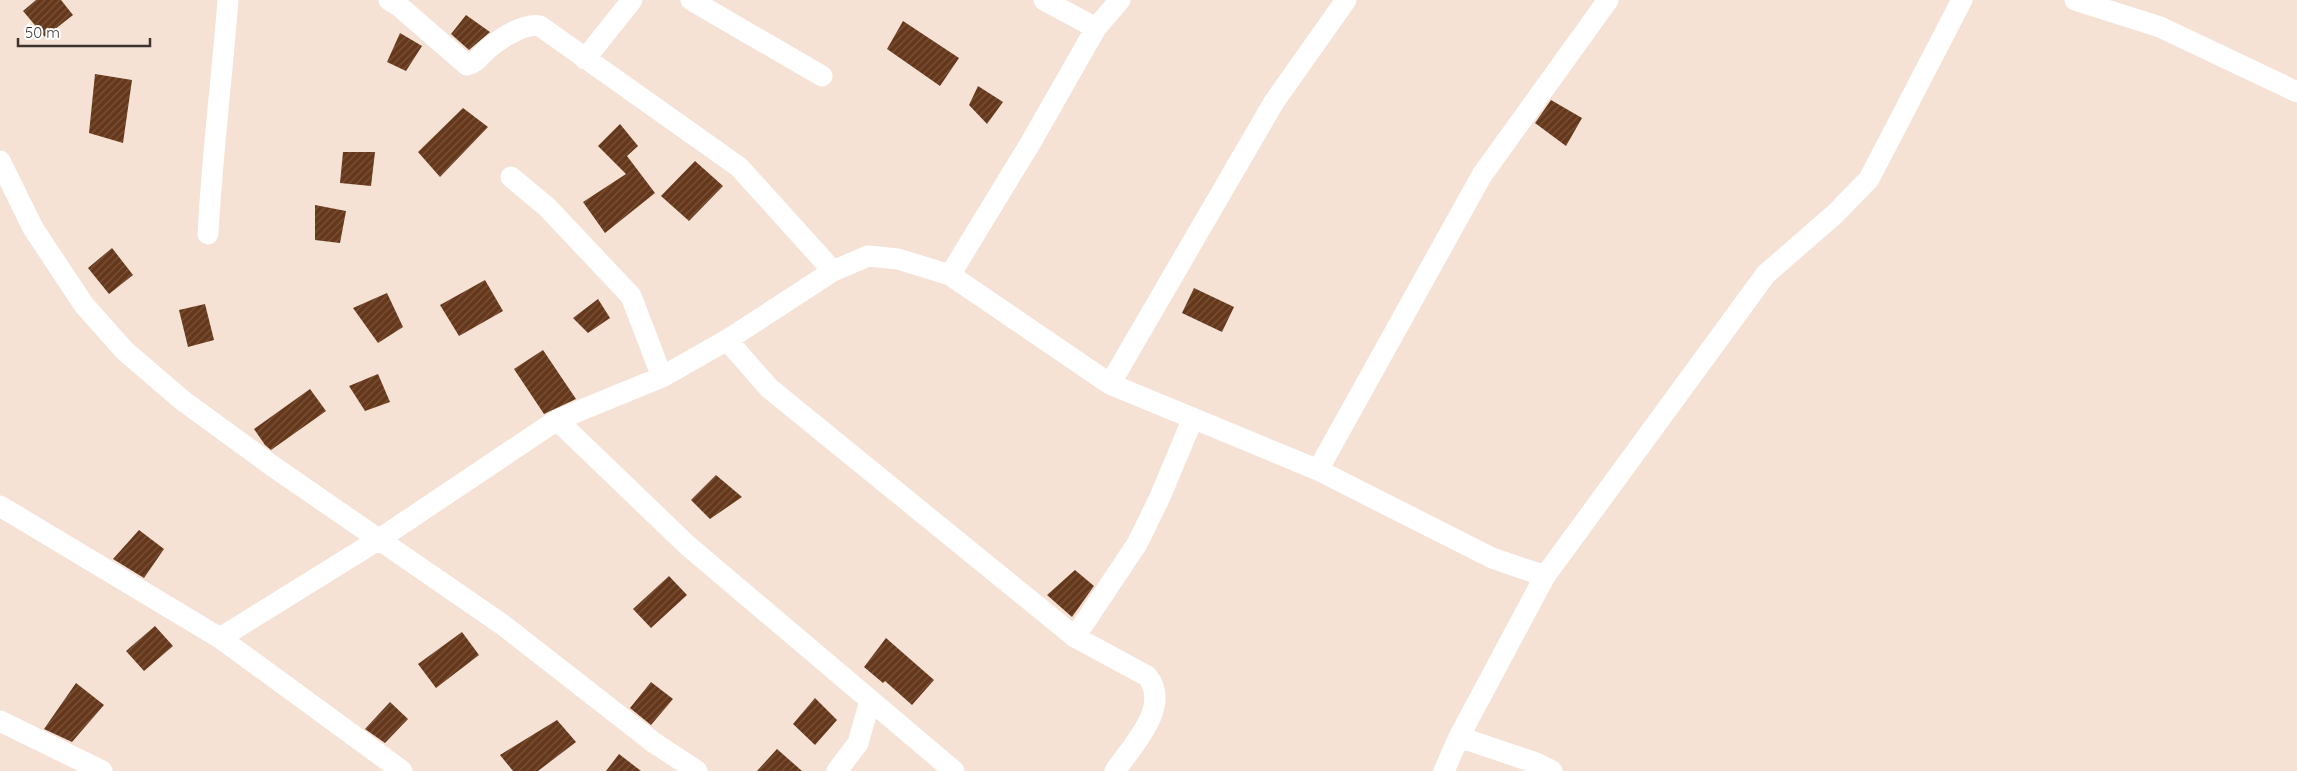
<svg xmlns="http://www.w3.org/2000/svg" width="2297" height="771" font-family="Quicksand,sans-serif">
  <defs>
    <pattern id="building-hatch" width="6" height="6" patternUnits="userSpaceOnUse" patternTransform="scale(1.25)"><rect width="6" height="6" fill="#66381b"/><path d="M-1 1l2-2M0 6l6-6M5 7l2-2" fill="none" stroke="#79543c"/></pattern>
  </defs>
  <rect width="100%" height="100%" fill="#f6e1d5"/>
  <!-- building -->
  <path fill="url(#building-hatch)" d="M 36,0 L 61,0 L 73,15 L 45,37 L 23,11 Z
    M 466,15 L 490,32 L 469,50 L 451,34 Z
    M 903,21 L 959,58 L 940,86 L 887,49 Z
    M 400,33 L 422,46 L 406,71 L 387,62 Z
    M 95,74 L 132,80 L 123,143 L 89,133 Z
    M 978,86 L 1003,102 L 987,124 L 969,105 Z
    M 1551,100 L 1582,118 L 1566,146 L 1535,123 Z
    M 463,108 L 488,127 L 440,177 L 418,152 Z
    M 620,124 L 638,146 L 627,156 L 655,193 L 605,233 L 583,202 L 626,174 L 598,146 Z
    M 343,152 L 375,152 L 371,186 L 340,183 Z
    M 695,161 L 723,186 L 689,221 L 661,196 Z
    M 315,205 L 346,211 L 340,243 L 315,240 Z
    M 112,248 L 133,275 L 109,294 L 88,268 Z
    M 485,280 L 503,311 L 459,336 L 440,305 Z
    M 1194,288 L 1234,307 L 1222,332 L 1182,313 Z
    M 387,293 L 403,327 L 378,343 L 353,308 Z
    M 598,299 L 610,318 L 588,333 L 573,318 Z
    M 205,304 L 214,340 L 188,347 L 179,310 Z
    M 543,350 L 576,399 L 544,414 L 514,369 Z
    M 378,374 L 390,402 L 365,411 L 349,386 Z
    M 310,389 L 326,411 L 271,450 L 265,445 L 254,429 Z
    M 716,475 L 742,497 L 710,519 L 691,500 Z
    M 139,530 L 164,549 L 144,578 L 113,559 Z
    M 1075,570 L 1094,586 L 1072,617 L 1047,595 Z
    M 669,576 L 687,595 L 651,628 L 633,609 Z
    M 155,626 L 173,646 L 144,671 L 126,651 Z
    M 462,632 L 479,655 L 436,688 L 418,664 Z
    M 886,638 L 934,680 L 912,705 L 885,681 L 883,683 L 864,667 Z
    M 651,682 L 673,699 L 651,725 L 630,708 Z
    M 76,683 L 104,705 L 72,742 L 44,729 Z
    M 815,698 L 837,720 L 815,745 L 793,724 Z
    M 390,702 L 408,719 L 385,743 L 365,729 Z
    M 557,720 L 576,742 L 538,771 L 513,771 L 500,755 Z
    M 777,749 L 802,771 L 757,771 Z
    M 619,754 L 641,771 L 606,771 Z"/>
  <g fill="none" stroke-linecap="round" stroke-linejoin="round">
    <!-- minor -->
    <path stroke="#fff" stroke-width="21" d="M 389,0 L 399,6 L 467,65 C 477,63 481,54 489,48 C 501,38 524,23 540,26 L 739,167 L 833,271
      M 691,0 L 822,76
      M 1044,0 L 1096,28
      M 2075,0 L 2160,27 L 2297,92
      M 585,59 L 632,0
      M 0,161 L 33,228 L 84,305 L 125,351 L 182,400 L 271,465 L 503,625 L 653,742 L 697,771
      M 511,177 L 547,207 L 631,296 L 662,377
      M 208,234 C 212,156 222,78 228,0
      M 950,275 L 1031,142 L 1096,28 L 1120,0
      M 727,340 L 769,388 L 1075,637 L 1147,676 C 1172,706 1132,746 1115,771
      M 1110,384 L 1274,102 L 1346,0
      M 557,420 L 687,545 L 954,771
      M 1318,470 L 1482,175 L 1608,0
      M 0,506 L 220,638 L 402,771
      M 1075,637 L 1137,544 L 1160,497 L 1193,418
      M 220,638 L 378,540 L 557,420 L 662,377 L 727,340 L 833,271 L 868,256 L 898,259 L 950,275 L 1110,384 L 1318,470 L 1492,558 L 1545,576
      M 0,721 L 102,771
      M 1459,737 L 1536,763 L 1552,771
      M 837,771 L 858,743 L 870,701
      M 1444,771 L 1459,737 L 1545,576 L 1766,274 L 1835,214 L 1869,179 L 1962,0"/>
  </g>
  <!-- scale -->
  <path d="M18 38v8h132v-8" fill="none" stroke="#3d3430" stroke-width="2.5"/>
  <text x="25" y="38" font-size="15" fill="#3d3430" stroke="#ffffff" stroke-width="4" paint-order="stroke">50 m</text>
</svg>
